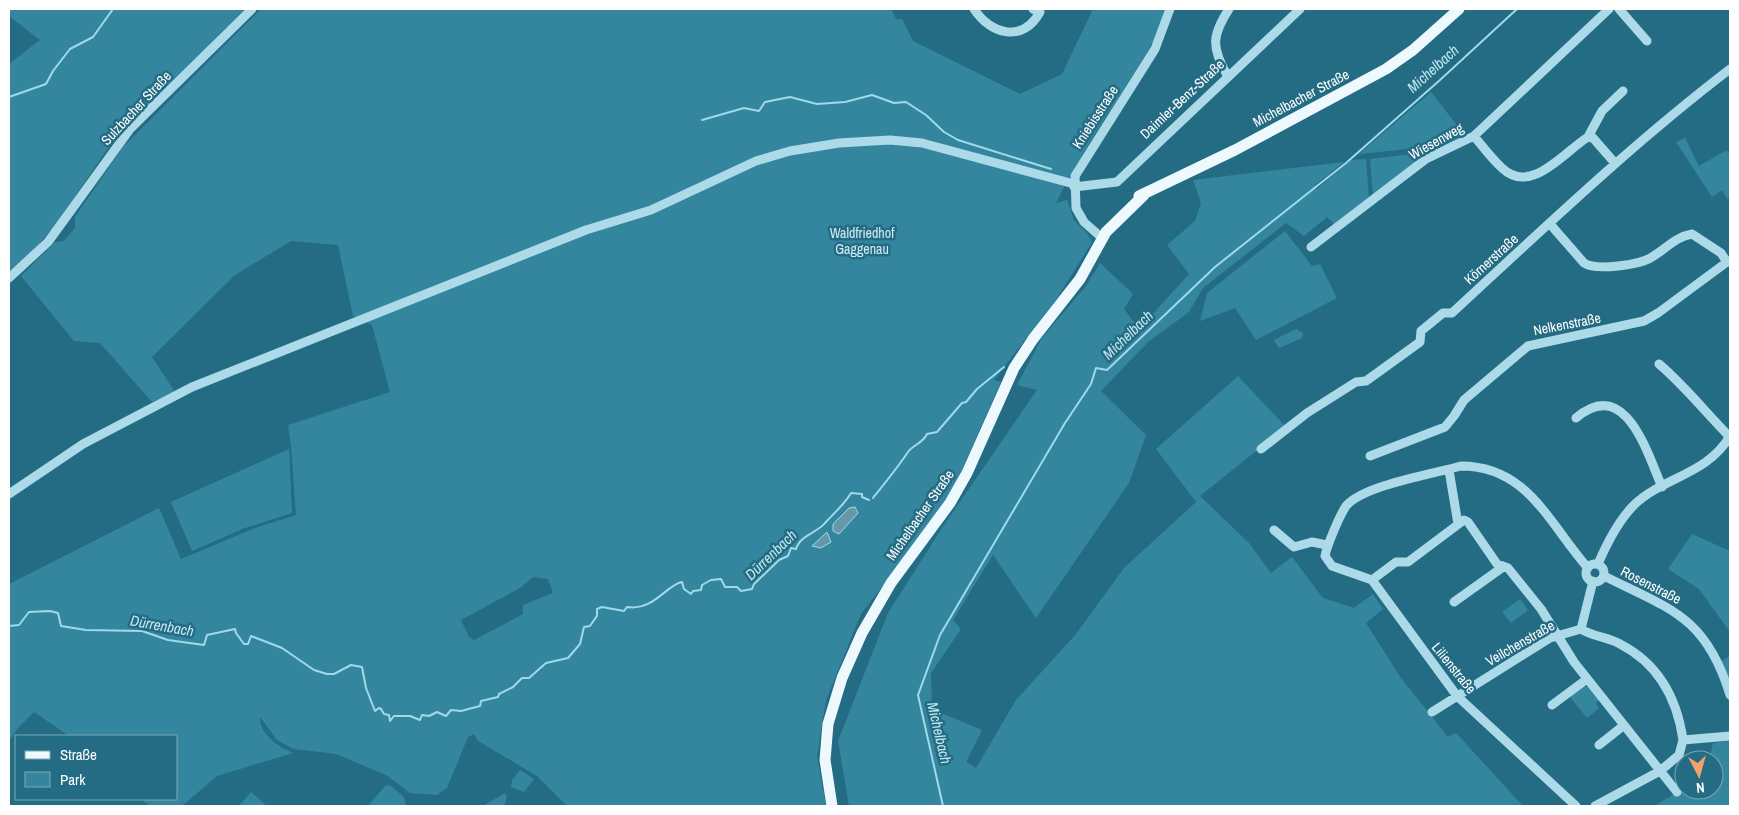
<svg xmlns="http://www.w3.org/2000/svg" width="1739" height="815" font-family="'Archivo Narrow',sans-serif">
  <rect width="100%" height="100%" fill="#246c83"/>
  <!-- green -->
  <path fill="#34869f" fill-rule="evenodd" d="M 9,9 L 245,9 L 115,138 L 56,224 L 30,255 L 9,271 L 9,64 L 40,40 L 9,16 Z
    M 261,9 L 891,9 L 896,19 L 902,19 L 913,41 L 1020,94 L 1062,74 L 1093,9 L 1166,9 C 1159,36 1142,60 1127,84 C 1102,124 1076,161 1056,203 L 1067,200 L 1074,220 L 1087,233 L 1092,242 L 1056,300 L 994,380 L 1001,382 L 956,483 L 921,537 L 861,614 L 826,700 L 817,756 L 826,806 L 567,806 L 537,776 L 478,741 L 474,734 L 468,737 L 447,788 L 437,795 L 410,793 L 386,775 L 336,754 L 294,749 L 286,745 L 277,740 L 260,717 C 259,734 279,747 293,753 L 217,776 L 182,806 L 150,806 L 141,799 L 176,799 L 176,736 L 69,736 L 34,712 L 19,727 L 9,741 L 9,584 L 159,508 L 181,559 L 255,528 L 296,515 L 291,446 L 288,425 L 390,392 L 372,325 L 353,316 L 338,245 L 291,241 L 235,275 L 152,357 L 175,392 L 152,402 L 100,343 L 74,341 L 21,276 L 55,242 L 64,241 L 75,228 L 75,217 L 123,147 ZM 533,577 L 548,579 L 553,593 L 523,605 L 523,614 L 474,640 L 469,637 L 461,620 L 520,588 Z
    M 1431,92 L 1464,134 L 1447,145 L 1359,154 Z
    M 1685,138 L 1699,166 L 1727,150 L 1730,156 L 1730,197 L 1727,199 L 1722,190 L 1712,197 L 1676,142 Z
    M 1427,152 L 1428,154 L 1373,195 L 1370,159 Z
    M 1366,159 L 1369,198 L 1335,225 L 1327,217 L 1304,236 L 1286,223 L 1203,288 L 1189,312 L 1148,342 L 1101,391 L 1146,435 L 1129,483 L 1036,618 L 993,555 L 953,620 L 961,629 L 931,673 L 932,709 L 982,730 L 966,762 L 976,768 L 1016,700 L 1076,634 L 1124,568 L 1196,502 L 1156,449 L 1238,376 L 1286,427 L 1200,496 L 1249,543 L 1271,573 L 1292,557 L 1323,598 L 1354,608 L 1373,594 L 1383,609 L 1366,623 L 1401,678 L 1448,737 L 1456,733 L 1523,806 L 849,806 L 838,741 L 888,613 L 944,525 L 1037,390 L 1017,385 L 1042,338 L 1086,286 L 1100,263 L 1133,294 L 1124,309 L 1139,329 L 1189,274 L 1167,245 L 1195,221 L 1201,203 L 1193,180 L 1344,162 L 1315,185 L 1317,189 L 1351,160 Z
    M 1285,231 L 1312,266 L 1320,264 L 1337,298 L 1256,340 L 1235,308 L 1200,321 L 1207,293 Z
    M 1296,329 L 1303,333 L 1302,338 L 1279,348 L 1274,340 Z
    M 289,449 L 292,513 L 245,528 L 192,551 L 171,502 Z
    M 1692,534 L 1730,551 L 1730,632 L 1699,589 L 1668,569 Z
    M 1520,599 L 1528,610 L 1511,623 L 1502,612 Z
    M 1730,656 L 1730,705 L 1717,664 Z
    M 1584,686 L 1589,687 L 1600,700 L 1596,703 L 1599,708 L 1587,718 L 1570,697 Z
    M 1730,741 L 1730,806 L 1654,806 L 1684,788 L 1684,790 L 1714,790 L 1714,760 L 1709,760 L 1713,743 Z
    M 520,770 L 534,779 L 524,792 L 511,787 L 512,780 Z
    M 386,785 L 391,786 L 404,797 L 406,806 L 368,806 Z
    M 251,792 L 267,806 L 239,806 Z
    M 505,793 L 507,797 L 504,806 L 483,806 Z"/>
  <!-- water -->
  <path fill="#6698a8" stroke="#a0d9e9" d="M 855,507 L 858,513 L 839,534 L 833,531 L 833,524 L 849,508 Z
    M 827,532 L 831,542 L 821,548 L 812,546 Z"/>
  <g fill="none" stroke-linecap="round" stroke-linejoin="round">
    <!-- stream -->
    <path stroke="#a0d9e9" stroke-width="2" d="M 9,97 L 46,84 L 53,71 L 70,49 L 93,37 L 113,9
      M 702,120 L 744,108 L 759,111 L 765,102 L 790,97 L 817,104 L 845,102 L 872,95 L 894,103 L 906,102 L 926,115 L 944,132 L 958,140 L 1051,169
      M 873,498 C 885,483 898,467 908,452 C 913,445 923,443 927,434 L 937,432 L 962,403 L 966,402 L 977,389 L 1004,367
      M 9,626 L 19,625 L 29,612 L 50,611 L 58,613 L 61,626 L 86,630 L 142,631 L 168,640 L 204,645 L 207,635 L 235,629 L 236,633 L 244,644 L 248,644 L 251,636 L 282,648 L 314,670 L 327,674 L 334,674 L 351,665 L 362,667 L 366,688 L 375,711 L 379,708 L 381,709 L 384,714 L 389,715 L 390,721 L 394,716 L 410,716 L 420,720 L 422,715 L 429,716 L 437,712 L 446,716 L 451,710 L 461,711 L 480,706 L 481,701 L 498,697 L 499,694 L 513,687 L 522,678 L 529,678 L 546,663 L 568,658 L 580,644 L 584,627 L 590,626 L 597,616 L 597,609 L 602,607 L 624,611 L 627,607 C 654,611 666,585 682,582 L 684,589 L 691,594 L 693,591 L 701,590 L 702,585 L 711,580 L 721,579 L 725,587 L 737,587 L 741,591 L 752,589 L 754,584 L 779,560 L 788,556 L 791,548 L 796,549 C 800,535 817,533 825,523 C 834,513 844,505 851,493 L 862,494 L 862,497 L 869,500
      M 943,806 L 918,695 L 940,635 L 1065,423 L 1091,384 L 1096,368 L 1107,370 L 1215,267 L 1346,163 L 1440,80 L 1517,9"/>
    <!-- minor -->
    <path stroke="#acdae8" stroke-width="9" d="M 974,9 C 991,35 1023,43 1040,12 L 1033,9
      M 1619,9 L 1647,41
      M 1227,75 C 1211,47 1212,35 1229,9
      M 1474,136 C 1483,147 1492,159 1502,168 C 1531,196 1565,151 1588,137 L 1593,138 L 1614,162
      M 1588,137 L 1602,111 L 1623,91
      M 1074,187 L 1117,182 L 1300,9
      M 1550,224 L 1584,263 C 1596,271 1640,265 1652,257 C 1666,249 1675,237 1692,234 L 1721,253 L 1727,262
      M 1102,238 L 1084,222 L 1076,208 L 1075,176 L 1155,49 L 1170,9
      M 1311,247 L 1426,159 L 1474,136 L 1609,9
      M 9,278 L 48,242 L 130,129 L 252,9
      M 1659,364 C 1685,386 1706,413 1730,437
      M 1576,418 C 1626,376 1647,453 1662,487
      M 1261,449 L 1307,413 L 1356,382 L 1366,381 L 1420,342 L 1421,331 L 1443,313 L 1452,313 C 1543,229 1632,144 1730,69
      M 1370,456 L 1445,427 L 1454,416 L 1464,400 L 1528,346 L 1644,321 L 1658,313 L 1727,262 L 1730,262
      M 1449,470 L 1458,524
      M 9,494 L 83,444 L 192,387 L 586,230 L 651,210 L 756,161 L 790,151 L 839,143 L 890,140 L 922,143 L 1074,184
      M 1274,530 L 1294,547 L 1312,542 L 1327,545
      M 1598,564 C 1607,543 1618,521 1634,505 C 1663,477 1707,475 1730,436
      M1586 573a9 9 0 1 1 18 0a9 9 0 1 1-18 0Z
      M 1604,576 C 1670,609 1706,616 1730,695
      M 1372,580 L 1396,562 L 1408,562 L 1464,520 L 1468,522 L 1497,564 L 1508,568 L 1541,609 L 1574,662 L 1677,792
      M 1454,602 L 1503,567
      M 1581,629 C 1593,637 1608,637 1620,644 C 1659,664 1677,698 1683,740
      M 1552,705 L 1587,679
      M 1432,712 L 1550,638 L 1581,629 L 1593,581
      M 1599,745 L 1623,726
      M 1576,806 L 1457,696 L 1372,580 L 1332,566 L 1325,556 C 1327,545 1340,515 1346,506 C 1364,485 1433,474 1461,466 C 1528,466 1549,524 1588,568
      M 1595,806 L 1660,771 L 1679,755 L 1683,740 L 1730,736"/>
    <!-- major -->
    <path stroke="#eef9fe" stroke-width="11" d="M 1139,196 L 1235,150 L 1386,69 L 1413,50 L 1459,9
      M 832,806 L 825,760 L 828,724 L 842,678 L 862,633 L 891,583 L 950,503 L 967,473 L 1014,368 L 1033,339 L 1080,279 L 1106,232 L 1144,195"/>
  </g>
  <g text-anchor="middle" stroke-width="5" stroke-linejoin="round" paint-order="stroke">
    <!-- street labels -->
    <g font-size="14" fill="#fff" stroke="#246c83">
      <text transform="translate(1301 98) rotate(-28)" y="5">Michelbacher Straße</text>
      <text transform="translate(1182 99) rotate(-43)" y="5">Daimler-Benz-Straße</text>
      <text transform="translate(136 108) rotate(-47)" y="5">Sulzbacher Straße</text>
      <text transform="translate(1095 117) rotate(-57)" y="5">Kniebisstraße</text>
      <text transform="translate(1436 141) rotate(-29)" y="5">Wiesenweg</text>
      <text transform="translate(1491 259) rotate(-42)" y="5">Körnerstraße</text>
      <text transform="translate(1567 324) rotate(-11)" y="5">Nelkenstraße</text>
      <text transform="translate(920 515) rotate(-55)" y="5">Michelbacher Straße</text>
      <text transform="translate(1651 585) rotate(27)" y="5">Rosenstraße</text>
      <text transform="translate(1520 643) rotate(-30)" y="5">Veilchenstraße</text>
      <text transform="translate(1454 668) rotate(51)" y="5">Lilienstraße</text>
    </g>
    <!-- park labels -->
    <g font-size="14" fill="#d0edf6" stroke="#246c83">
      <text x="862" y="238">Waldfriedhof<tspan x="862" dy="16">Gaggenau</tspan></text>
    </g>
    <!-- water labels -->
    <g font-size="15" font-style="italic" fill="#c2e7f1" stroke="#246c83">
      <text transform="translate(1433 69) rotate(-42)" y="5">Michelbach</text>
      <text transform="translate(1128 335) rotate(-44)" y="5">Michelbach</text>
      <text transform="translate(771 555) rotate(-44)" y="5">Dürrenbach</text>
      <text transform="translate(162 626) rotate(10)" y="5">Dürrenbach</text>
      <text transform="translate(939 733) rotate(77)" y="5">Michelbach</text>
    </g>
  </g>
  <!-- border -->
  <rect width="1739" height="815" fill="none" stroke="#ffffff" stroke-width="20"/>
  <!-- legend -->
  <rect x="15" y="735" width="162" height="65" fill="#246c83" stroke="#7ca7b5"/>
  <rect x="25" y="751" width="25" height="8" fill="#eef9fe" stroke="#7ca7b5"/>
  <text x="60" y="760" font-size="15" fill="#ffffff">Straße</text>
  <rect x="25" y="772" width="25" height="15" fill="#34869f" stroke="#7ca7b5"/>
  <text x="60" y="785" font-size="15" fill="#ffffff">Park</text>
  <!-- north arrow -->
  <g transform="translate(1699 775) rotate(174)"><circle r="24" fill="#246c83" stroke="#7ca7b5"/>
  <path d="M0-4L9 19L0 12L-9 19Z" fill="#f2a26f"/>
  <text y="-8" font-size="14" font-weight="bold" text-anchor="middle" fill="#ffffff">N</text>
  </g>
</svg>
